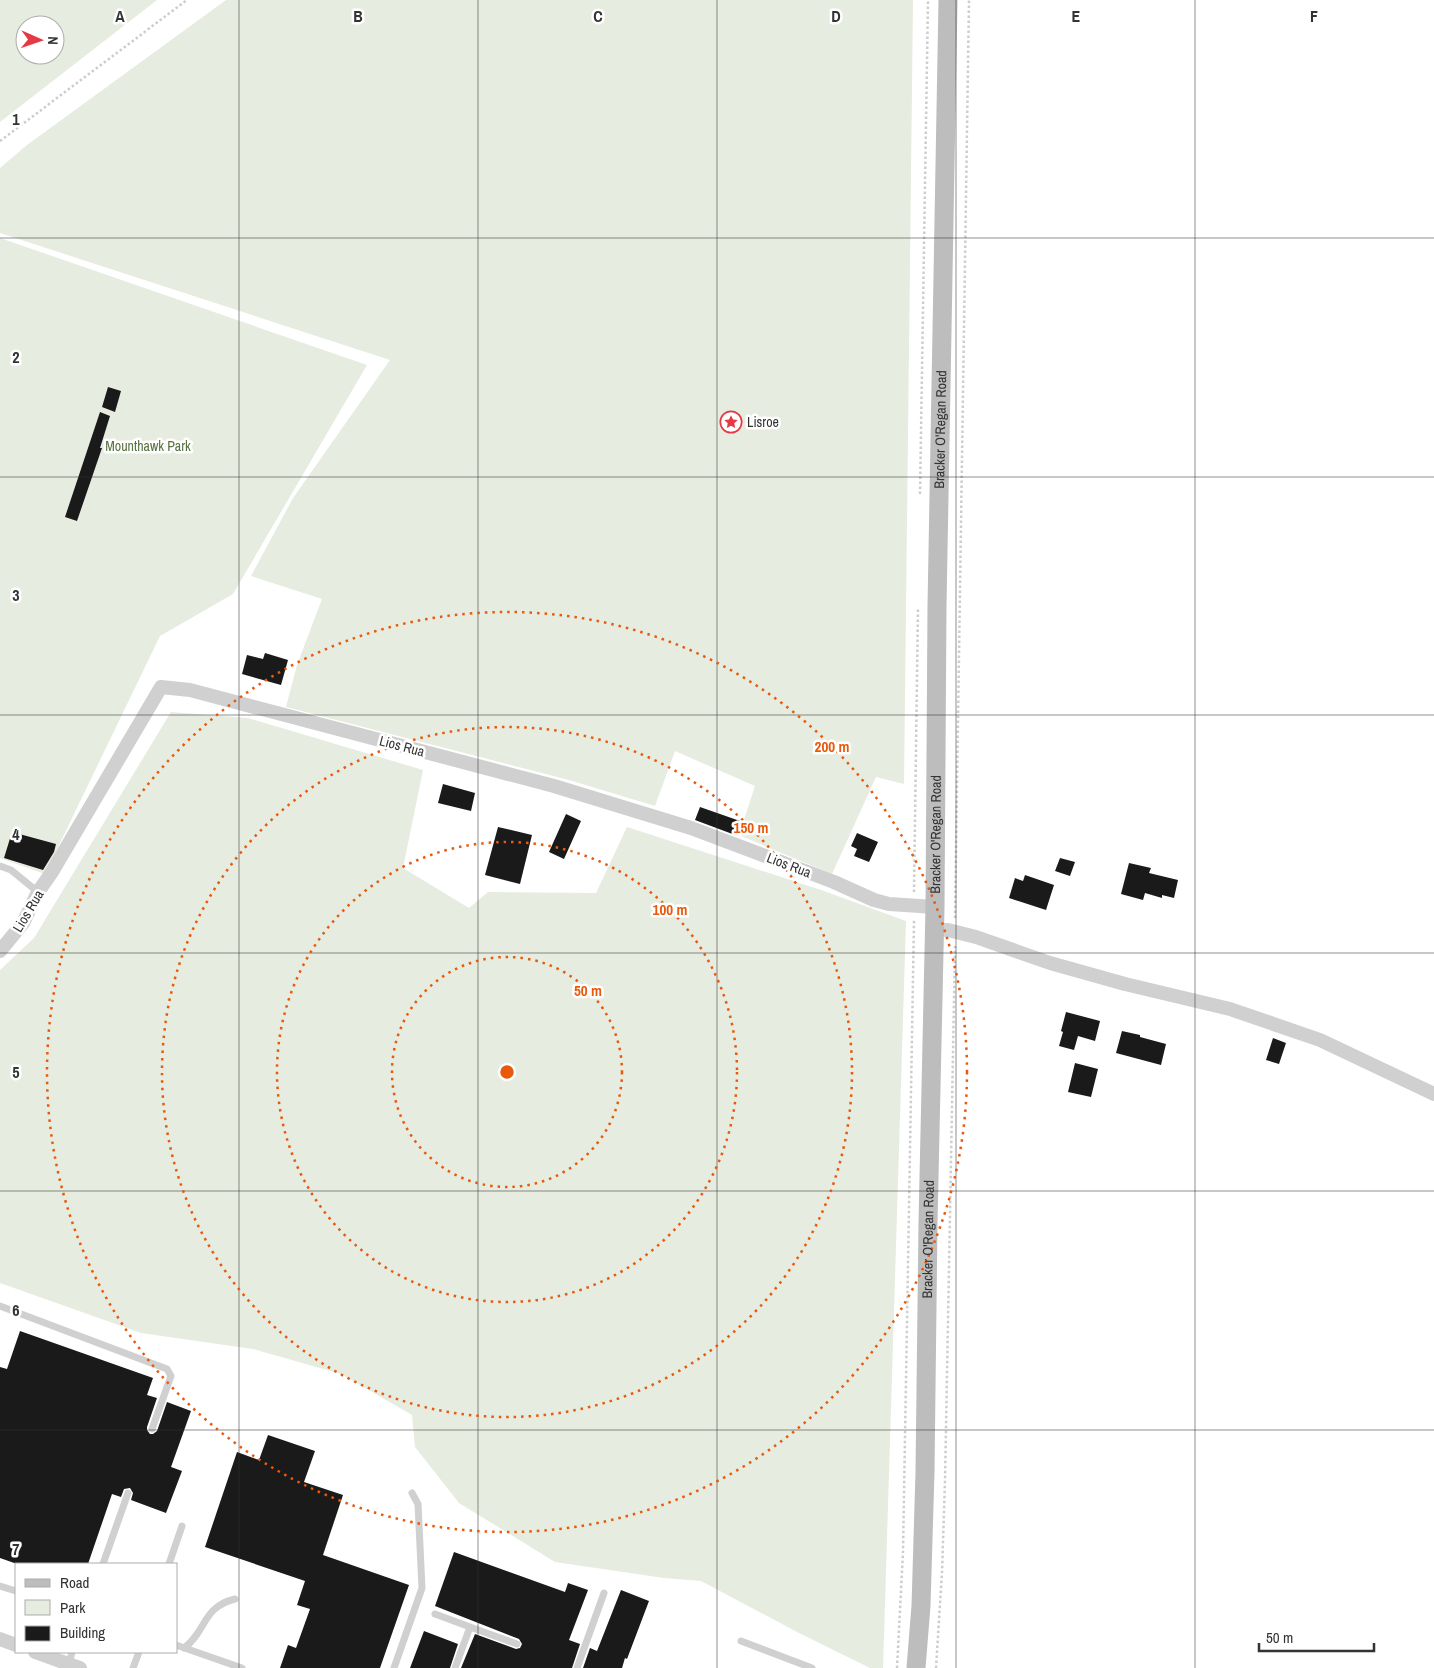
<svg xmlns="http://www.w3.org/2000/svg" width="1434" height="1668" font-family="'Archivo Narrow',sans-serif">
  <rect width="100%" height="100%" fill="#fff"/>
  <!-- green -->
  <path fill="#e6ecdf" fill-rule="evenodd" d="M 0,0 L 157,0 L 0,122 ZM 25,25 L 55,25 L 55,55 L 25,55 Z
    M 226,0 L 913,0 L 904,784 L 876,777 L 832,874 L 739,835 L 755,786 L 675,751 L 655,806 L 569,780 L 286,707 L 297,665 L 322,599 L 251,576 L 293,498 L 390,360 L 0,233 L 0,168 L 27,145 Z
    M 0,238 L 367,365 L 233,594 L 160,636 L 45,874 L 0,858 Z
    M 171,712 L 248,718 L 423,770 L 403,868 L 469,908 L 488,892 L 596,893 L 627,827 L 824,891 L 906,921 L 883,1668 L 870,1668 L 799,1633 L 701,1581 L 664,1578 L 555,1562 L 459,1503 L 415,1447 L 412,1415 L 341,1374 L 253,1349 L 141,1333 L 0,1283 L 0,970 L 34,938 Z"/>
  <!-- building -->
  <path fill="#1a1a1a" d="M 108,387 L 121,391 L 115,412 L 102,407 Z
    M 100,412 L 110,416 L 100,448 L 102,448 L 77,521 L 65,517 Z
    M 265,653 L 288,660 L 281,685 L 242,674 L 247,655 L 263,659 Z
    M 443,784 L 475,793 L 471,811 L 438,803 Z
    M 700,807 L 740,821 L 735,835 L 695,820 Z
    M 566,814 L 581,821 L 564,859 L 549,852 Z
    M 498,827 L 532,835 L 520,884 L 485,875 Z
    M 12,832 L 56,844 L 54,852 L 43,870 L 4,858 Z
    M 857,833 L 878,842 L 869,862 L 854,856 L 857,849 L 851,846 Z
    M 1060,858 L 1075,862 L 1070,876 L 1055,871 Z
    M 1129,863 L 1151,868 L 1149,873 L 1178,880 L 1174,898 L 1162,895 L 1162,898 L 1145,893 L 1143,900 L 1121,894 Z
    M 1025,875 L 1054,885 L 1046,910 L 1009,898 L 1015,878 L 1023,881 Z
    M 1066,1012 L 1100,1021 L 1095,1041 L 1078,1036 L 1074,1050 L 1059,1046 L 1063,1032 L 1061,1031 Z
    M 1122,1031 L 1140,1035 L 1140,1037 L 1166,1044 L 1161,1065 L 1116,1053 Z
    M 1273,1038 L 1286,1043 L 1279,1064 L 1266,1060 Z
    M 1075,1063 L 1098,1069 L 1091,1097 L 1068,1092 Z
    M 20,1331 L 153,1378 L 147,1395 L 157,1398 L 147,1427 L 147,1430 L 150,1434 L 153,1434 L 157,1431 L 167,1402 L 191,1411 L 171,1467 L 182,1471 L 166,1513 L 131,1500 L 133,1493 L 130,1488 L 124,1489 L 121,1497 L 112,1494 L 88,1564 L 17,1564 L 0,1558 L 0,1367 L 7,1369 Z
    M 268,1435 L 315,1451 L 304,1482 L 343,1495 L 323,1555 L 409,1585 L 380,1668 L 280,1668 L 288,1645 L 296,1648 L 310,1609 L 297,1605 L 305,1581 L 205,1547 L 237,1452 L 259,1460 Z
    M 454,1552 L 565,1592 L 568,1583 L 588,1590 L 569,1640 L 580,1644 L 572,1668 L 461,1668 L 475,1634 L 516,1649 L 520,1648 L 522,1644 L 519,1639 L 435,1606 Z
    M 621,1590 L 649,1601 L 627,1659 L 625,1658 L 622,1668 L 583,1668 L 590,1648 L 597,1651 Z
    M 424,1631 L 458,1644 L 450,1668 L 410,1668 Z"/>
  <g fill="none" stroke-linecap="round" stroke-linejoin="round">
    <!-- path -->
    <path stroke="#cdcdcd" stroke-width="2.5" stroke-dasharray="2.5 2.5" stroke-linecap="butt" d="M 0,141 L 187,0
      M 920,494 L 928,0
      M 914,892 L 918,607
      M 955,918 L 969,0
      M 897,1668 L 903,1552 L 914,920
      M 936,1668 L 942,1573 L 945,1481 L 955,946"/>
    <!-- service -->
    <path stroke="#d0d0d0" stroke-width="7" d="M 0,866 L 11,870 L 38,892
      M 0,1306 L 167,1369 L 171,1376 L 152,1429
      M 103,1564 L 128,1493
      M 169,1564 L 182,1526
      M 0,1586 L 16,1591
      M 435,1614 L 470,1627
      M 741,1641 L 812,1668
      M 176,1645 L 242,1668
      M 184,1648 C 207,1631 202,1607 235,1599
      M 69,1664 L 72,1652
      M 133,1668 L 139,1652
      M 394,1668 L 422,1588 L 418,1504 L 412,1493
      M 455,1668 L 470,1627 L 517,1644
      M 577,1668 L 604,1593"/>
    <!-- minor -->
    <path stroke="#d0d0d0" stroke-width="14" d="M 935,930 L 948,930 L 976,937 L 1050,963 L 1125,984 L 1230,1009 L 1320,1040 L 1434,1094
      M 0,951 L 23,923 L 38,892 L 52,872 L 161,687 L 190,690 L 554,786 L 691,828 L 834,882 L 874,900 L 889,904 L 935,907
      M 0,1639 L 16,1645
      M 35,1652 L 80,1668"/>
    <!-- secondary -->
    <path stroke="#bdbdbd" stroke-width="19" id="s1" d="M 916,1668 L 921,1606 L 925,1472 L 928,1223 L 935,907 L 937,606 L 948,0"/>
  </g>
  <!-- grid -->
  <path fill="none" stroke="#333" stroke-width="1" stroke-opacity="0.55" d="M 239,0 L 239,1668M 478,0 L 478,1668M 717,0 L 717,1668M 956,0 L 956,1668M 1195,0 L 1195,1668M 0,238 L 1434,238M 0,477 L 1434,477M 0,715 L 1434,715M 0,953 L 1434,953M 0,1191 L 1434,1191M 0,1430 L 1434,1430"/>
  <!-- distance rings -->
  <g fill="none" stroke="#e8590c" stroke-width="2.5" stroke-dasharray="2.5 5">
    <circle cx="507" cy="1072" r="115"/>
    <circle cx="507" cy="1072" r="230"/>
    <circle cx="507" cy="1072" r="345"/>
    <circle cx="507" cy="1072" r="460"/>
  </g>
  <!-- icons -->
  <defs>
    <g id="sight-ring" transform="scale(1.125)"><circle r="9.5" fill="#fff" stroke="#e63946" stroke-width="1.5"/><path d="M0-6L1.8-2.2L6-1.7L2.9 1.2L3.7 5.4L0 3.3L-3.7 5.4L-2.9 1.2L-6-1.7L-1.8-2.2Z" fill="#e63946"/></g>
  </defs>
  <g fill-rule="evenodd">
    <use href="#sight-ring" x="731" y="422"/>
  </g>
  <g text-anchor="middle" stroke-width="5" stroke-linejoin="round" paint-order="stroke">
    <!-- poi labels -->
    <g font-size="14" fill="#333" stroke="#fff" text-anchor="start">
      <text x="747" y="427">Lisroe</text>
    </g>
    <!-- street labels -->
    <g font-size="14" fill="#333" stroke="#fff">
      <text dy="5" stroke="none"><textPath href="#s1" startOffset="1239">Bracker O'Regan Road</textPath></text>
      <text transform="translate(402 746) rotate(15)" y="5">Lios Rua</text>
      <text dy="5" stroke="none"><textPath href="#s1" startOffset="834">Bracker O'Regan Road</textPath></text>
      <text transform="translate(789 865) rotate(21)" y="5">Lios Rua</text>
      <text transform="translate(28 911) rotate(-59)" y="5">Lios Rua</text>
      <text dy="5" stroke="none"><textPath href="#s1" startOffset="429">Bracker O'Regan Road</textPath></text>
    </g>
    <!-- park labels -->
    <g font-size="14" fill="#56703f" stroke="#fff">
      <text x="148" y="451">Mounthawk Park</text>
    </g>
  </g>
  <g font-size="16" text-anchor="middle" font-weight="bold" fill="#333" stroke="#fff" stroke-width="5" stroke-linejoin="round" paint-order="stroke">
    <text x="120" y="22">A</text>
    <text x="358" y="22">B</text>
    <text x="598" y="22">C</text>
    <text x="836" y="22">D</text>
    <text x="1076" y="22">E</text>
    <text x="1314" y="22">F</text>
    <text x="16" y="125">1</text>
    <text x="16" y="363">2</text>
    <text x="16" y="601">3</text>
    <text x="16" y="840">4</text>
    <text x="16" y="1078">5</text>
    <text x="16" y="1316">6</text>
    <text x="16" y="1555">7</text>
  </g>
  <circle cx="507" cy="1072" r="8" fill="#e8590c" stroke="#fff" stroke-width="2.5"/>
  <g font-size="15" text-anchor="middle" font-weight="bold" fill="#e8590c" stroke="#fff" stroke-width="5" stroke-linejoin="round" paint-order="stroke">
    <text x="832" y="752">200 m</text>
    <text x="751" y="833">150 m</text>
    <text x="670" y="915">100 m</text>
    <text x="588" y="996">50 m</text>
  </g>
  <!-- legend -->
  <rect x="15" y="1563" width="162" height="90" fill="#ffffff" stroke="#adadad"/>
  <rect x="25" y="1579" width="25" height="8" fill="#bdbdbd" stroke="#adadad"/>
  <text x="60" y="1588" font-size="15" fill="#333333">Road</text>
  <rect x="25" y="1600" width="25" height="15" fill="#e6ecdf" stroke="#adadad"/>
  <text x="60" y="1613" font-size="15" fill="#333333">Park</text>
  <rect x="25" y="1626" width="25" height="15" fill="#1a1a1a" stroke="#adadad"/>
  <text x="60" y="1638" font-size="15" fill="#333333">Building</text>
  <!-- north arrow -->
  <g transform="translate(40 40) rotate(92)"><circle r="24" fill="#ffffff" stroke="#adadad"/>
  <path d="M0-4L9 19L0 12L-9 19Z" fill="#e63946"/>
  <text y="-8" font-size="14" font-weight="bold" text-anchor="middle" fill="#333333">N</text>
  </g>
  <!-- scale -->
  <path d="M1259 1643v8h115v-8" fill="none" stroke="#333333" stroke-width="2.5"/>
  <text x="1266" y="1643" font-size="15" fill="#333333" stroke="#ffffff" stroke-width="4" paint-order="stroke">50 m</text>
</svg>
